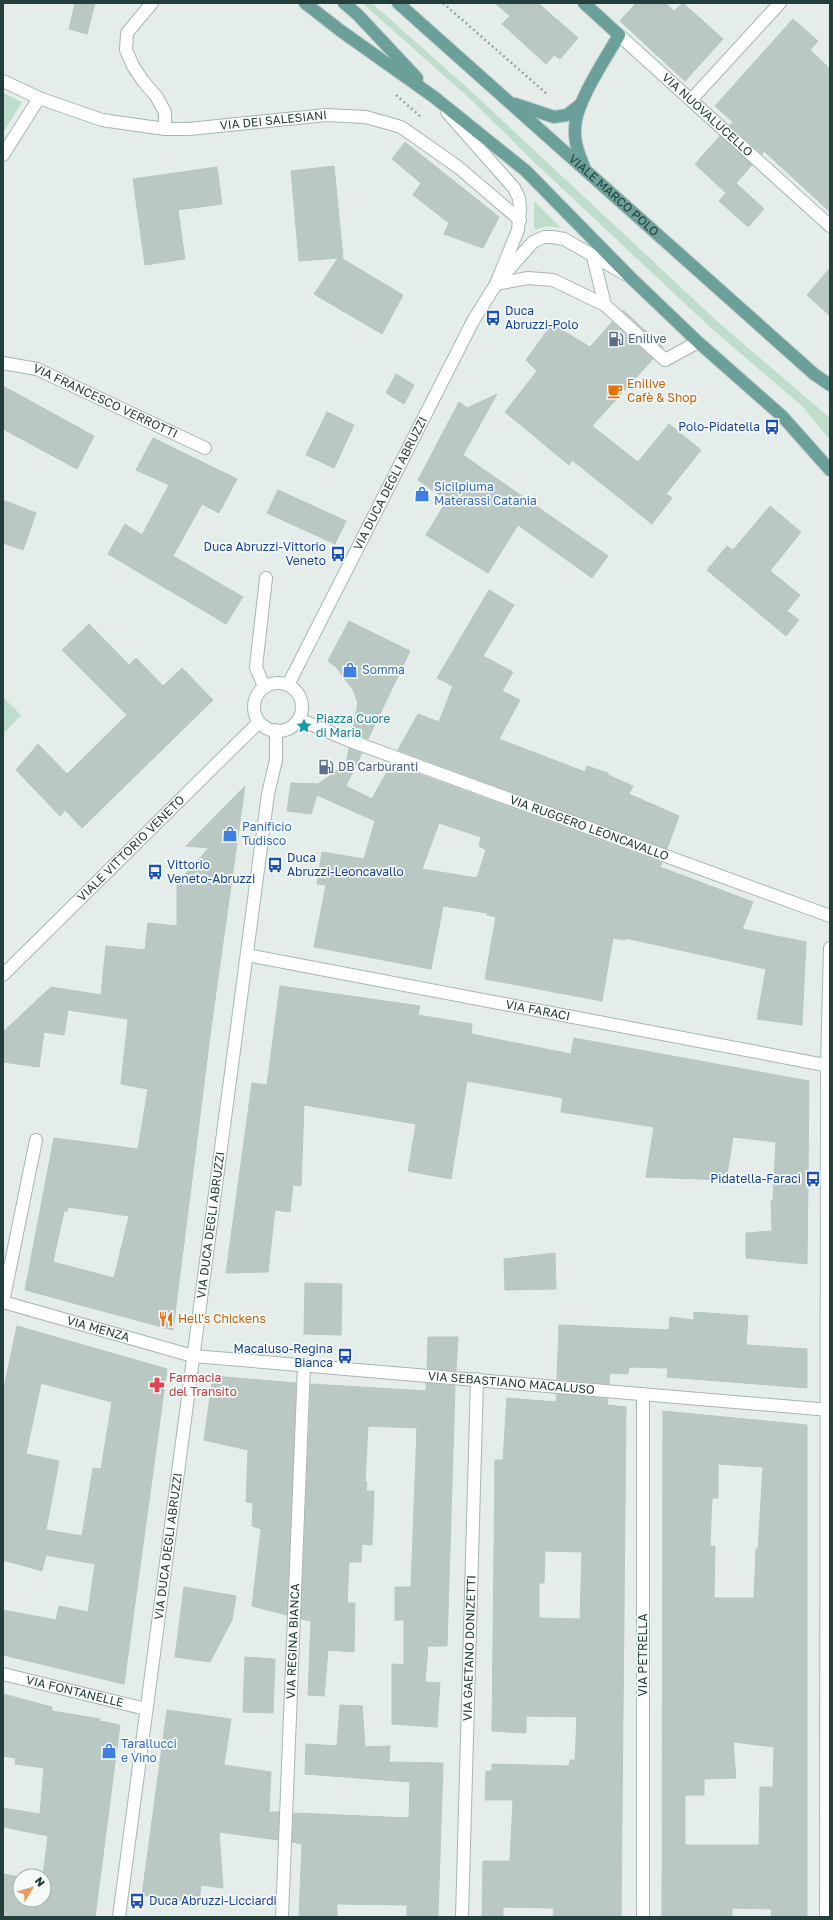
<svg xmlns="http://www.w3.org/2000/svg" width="833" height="1920" font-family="'Golos Text',sans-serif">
  <rect width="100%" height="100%" fill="#e5edeb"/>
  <!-- green -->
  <path fill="#bfddcb" d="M 362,3 L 372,3 L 472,92 L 718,322 L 830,418 L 830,440 L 802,406 L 712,329 L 535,163 L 467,96 Z
    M 3,93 L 22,102 L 3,133 Z
    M 534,201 L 561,228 L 546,226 L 536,230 L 534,228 Z
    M 3,697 L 21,715 L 3,734 Z"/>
  <!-- building -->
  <path fill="#bac8c4" stroke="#b7c7c2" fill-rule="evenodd" d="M 75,3 L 95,3 L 87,34 L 69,29 Z
    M 495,3 L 538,3 L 578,38 L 560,59 L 554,55 L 546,64 L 502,24 L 510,16 Z
    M 636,3 L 665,3 L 674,11 L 683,3 L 723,39 L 685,81 L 620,21 Z
    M 793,19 L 818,41 L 810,50 L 830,69 L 830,212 L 764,151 L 762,154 L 730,125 L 733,122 L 715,106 Z
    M 720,136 L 752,165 L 736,183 L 764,209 L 748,227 L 719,201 L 726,193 L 695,164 Z
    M 405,142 L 499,217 L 483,248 L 444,234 L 449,223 L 413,195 L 421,183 L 392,159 Z
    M 334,166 L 343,258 L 341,258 L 403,295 L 382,334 L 314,294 L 338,258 L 299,261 L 291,171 Z
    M 217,167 L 222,204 L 178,210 L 185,259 L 145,265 L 133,179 Z
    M 830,268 L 830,316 L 807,295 Z
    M 623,310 L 663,347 L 663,348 L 623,311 Z
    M 612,322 L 653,359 L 592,426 L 638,462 L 669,424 L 701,450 L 666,494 L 672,498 L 652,524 L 572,460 L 569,465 L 505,412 L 537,371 L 526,360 L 552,324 L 590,347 Z
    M 396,374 L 414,385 L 404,404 L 386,393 Z
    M 3,386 L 94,436 L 77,469 L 3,429 Z
    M 497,394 L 463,455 L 608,556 L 592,578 L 518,525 L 488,573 L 426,535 L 447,500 L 418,480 L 459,402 L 467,408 Z
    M 327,412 L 354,425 L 334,468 L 306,455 Z
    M 153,438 L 237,479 L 219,513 L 202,504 L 173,556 L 243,597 L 226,624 L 108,554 L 125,524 L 142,535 L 169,485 L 136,470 Z
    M 278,490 L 346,521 L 335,544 L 267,513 Z
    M 3,500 L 36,513 L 23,550 L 3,543 Z
    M 770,506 L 801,532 L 770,571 L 800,595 L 787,611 L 799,620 L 786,636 L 707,570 L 727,546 L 733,550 Z
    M 489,590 L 514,605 L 483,656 L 513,672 L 502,691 L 520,700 L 499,739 L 585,772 L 587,766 L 608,773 L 608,775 L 633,786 L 629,794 L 679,816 L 667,849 L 398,750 L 418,714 L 439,722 L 453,686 L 437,678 Z
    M 349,621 L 410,651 L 368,739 L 352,733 L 358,703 L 353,690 L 336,667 L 328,661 Z
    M 89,624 L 129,665 L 136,658 L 163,686 L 182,668 L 213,700 L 82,828 L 65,810 L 60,816 L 16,770 L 38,744 L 67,774 L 127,715 L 62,650 Z
    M 349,748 L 362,753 L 346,786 L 372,799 L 391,764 L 662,863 L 660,867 L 753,902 L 742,929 L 806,942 L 802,1025 L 757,1019 L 766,969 L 625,938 L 625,940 L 613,938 L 602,1001 L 485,979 L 496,917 L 487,915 L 487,913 L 443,906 L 431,969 L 314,947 L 326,885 L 317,884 L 322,852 L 364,859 L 375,821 L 317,795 L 311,814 L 287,811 L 291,783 L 318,784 L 346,764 ZM 439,823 L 481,837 L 479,846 L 486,850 L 477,878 L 422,869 Z
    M 245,786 L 211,1028 L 173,1330 L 25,1290 L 54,1138 L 138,1149 L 148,1089 L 121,1084 L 128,1019 L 68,1010 L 64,1035 L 44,1032 L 39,1067 L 3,1062 L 3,1032 L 51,987 L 101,995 L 106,946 L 145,950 L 148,923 L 177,926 L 177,883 L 209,848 L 186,846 ZM 68,1207 L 129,1216 L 114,1278 L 53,1262 L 64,1211 L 67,1211 Z
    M 280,986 L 420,1006 L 418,1015 L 472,1024 L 471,1034 L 571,1054 L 574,1038 L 809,1081 L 807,1264 L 746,1258 L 746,1233 L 772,1231 L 771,1201 L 773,1200 L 776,1142 L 733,1137 L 726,1180 L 646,1177 L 654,1127 L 561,1112 L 563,1098 L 467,1081 L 451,1179 L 408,1171 L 416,1124 L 304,1105 L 301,1186 L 293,1185 L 290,1212 L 275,1210 L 268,1272 L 226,1273 L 252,1083 L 267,1085 Z
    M 555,1253 L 556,1289 L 505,1290 L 504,1259 Z
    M 305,1283 L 342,1284 L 341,1335 L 304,1334 Z
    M 694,1312 L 748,1316 L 746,1345 L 807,1349 L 807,1388 L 667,1377 L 668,1368 L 629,1367 L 628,1374 L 610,1373 L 609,1384 L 557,1379 L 559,1325 L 669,1330 L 670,1317 L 694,1320 Z
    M 17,1326 L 167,1369 L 124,1684 L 3,1655 L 3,1610 L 56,1620 L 59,1606 L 88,1612 L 95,1564 L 46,1555 L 42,1571 L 3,1560 L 3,1392 ZM 41,1383 L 112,1402 L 101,1469 L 93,1468 L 82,1536 L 46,1530 L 59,1461 L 26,1454 Z
    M 428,1337 L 458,1337 L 456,1371 L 427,1368 Z
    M 213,1376 L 296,1383 L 287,1615 L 252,1606 L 261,1529 L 252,1526 L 253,1503 L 246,1502 L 248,1450 L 204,1440 Z
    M 426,1383 L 455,1386 L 447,1646 L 428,1646 L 425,1682 L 440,1683 L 437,1727 L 392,1724 L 392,1664 L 404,1665 L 404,1620 L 395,1620 L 395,1587 L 411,1587 L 417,1428 L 368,1426 L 365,1482 L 367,1482 L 366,1491 L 374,1491 L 372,1545 L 362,1544 L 361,1562 L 349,1562 L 347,1603 L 355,1603 L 354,1652 L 328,1650 L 324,1696 L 308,1695 L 311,1621 L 301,1619 L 311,1384 L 426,1391 Z
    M 557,1394 L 608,1399 L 607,1405 L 626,1407 L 621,1917 L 553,1917 L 554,1908 L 503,1907 L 503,1917 L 482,1917 L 483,1861 L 510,1861 L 513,1800 L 485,1800 L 486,1771 L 492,1771 L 492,1764 L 569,1766 L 570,1760 L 575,1760 L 577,1717 L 526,1716 L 526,1733 L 492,1731 L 495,1460 L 503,1460 L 507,1398 L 556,1402 ZM 545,1551 L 582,1552 L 580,1619 L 539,1618 L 539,1583 L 544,1583 Z
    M 663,1411 L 807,1425 L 807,1917 L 771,1917 L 772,1909 L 732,1908 L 732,1917 L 662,1917 ZM 718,1464 L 763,1467 L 758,1549 L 756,1549 L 754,1598 L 714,1598 L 715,1546 L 710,1546 L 711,1520 L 712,1498 L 718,1498 ZM 733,1742 L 774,1747 L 773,1787 L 760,1787 L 759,1845 L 685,1845 L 685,1795 L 704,1795 L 704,1779 L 736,1778 Z
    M 184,1587 L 236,1596 L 232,1620 L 210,1662 L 175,1657 Z
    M 245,1657 L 275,1659 L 273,1713 L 243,1712 Z
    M 3,1694 L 52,1707 L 52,1711 L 100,1719 L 100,1721 L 120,1725 L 95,1917 L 3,1917 L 3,1874 L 20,1877 L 20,1900 L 44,1900 L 43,1876 L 48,1836 L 3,1827 L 3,1808 L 40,1814 L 44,1768 L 15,1764 L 16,1758 L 3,1756 Z
    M 340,1705 L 362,1706 L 365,1747 L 390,1746 L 389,1762 L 443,1763 L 438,1917 L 407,1917 L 407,1905 L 337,1904 L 337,1917 L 299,1917 L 302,1844 L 292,1842 L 294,1813 L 409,1818 L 410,1782 L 305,1774 L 306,1744 L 337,1746 Z
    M 167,1710 L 231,1719 L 224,1765 L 271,1772 L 269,1812 L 279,1812 L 278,1840 L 219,1832 L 223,1888 L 201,1885 L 199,1903 L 142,1895 Z"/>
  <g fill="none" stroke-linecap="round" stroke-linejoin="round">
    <!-- lane casing -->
    <g stroke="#a7b5b3" stroke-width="14">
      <path id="lane" d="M 152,3 L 127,33 L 126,50 L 133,66 L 143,81 L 156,96 L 165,112 L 165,129
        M 3,155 L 39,98
        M 593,257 L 605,305
        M 496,284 L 528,278 L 553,280 L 605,305 L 665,360 L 698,342"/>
    </g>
    <!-- street casing -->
    <g stroke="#a7b5b3" stroke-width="14">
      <g id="street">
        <path id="s1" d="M 3,81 L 39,98 L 102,120 L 165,129 L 189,129 L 326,115 L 366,117 L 401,127 L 458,167 L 520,220"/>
        <path d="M 691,100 L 780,3"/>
        <path id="s2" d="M 3,363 L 37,369 L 205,448"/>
        <path d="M 264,687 L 256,667 L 266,578"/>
        <path id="s3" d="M 299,719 L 348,740 L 830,916"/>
        <path id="s4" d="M 247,955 L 830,1066"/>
        <path id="s5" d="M 3,1302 L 193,1356 L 830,1410"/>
        <path d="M 3,1302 L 36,1140"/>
        <path d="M 643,1394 L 643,1917"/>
        <path id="s6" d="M 3,1674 L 146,1709"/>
        <path id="s7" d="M 282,1917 L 304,1365"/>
        <path id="s8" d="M 462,1917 L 477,1379"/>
      </g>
    </g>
    <!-- secondary casing -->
    <g stroke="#a3b8b4" stroke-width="14">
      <g id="secondary">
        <path id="s9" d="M 619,35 L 830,226"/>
        <path d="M 502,277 L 533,242 L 544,237 L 552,237 L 564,239 L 625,274"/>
        <circle cx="278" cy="707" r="24"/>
        <path id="s10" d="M 288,685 L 473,321 L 496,284 L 518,230 L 520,209 L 519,198 L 514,188 L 447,112"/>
        <path id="s11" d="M 3,975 L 259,722"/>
        <path id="s12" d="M 119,1917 L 268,794 L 276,760 L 276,730"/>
        <path d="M 826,1917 L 827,1065 L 830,948"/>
      </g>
    </g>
    <!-- primary casing -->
    <g stroke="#c2c9c8" stroke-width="14">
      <g id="primary">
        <path d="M 305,3 L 341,31 L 434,97 L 526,171 L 630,277 L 698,342 L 782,416 L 830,470"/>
        <path d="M 344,3 L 358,15 L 417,78"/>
        <path id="s13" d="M 398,3 L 814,374 L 830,385"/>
        <path d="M 515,104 L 554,117 L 567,115 L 581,104"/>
        <path d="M 584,167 C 579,154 574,142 575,129 C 575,103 606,58 619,35 L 584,3"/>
      </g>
    </g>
    <!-- path -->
    <path stroke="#87afa8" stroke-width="2.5" stroke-dasharray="2 3" stroke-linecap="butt" d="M 443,3 L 547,94
      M 396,95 L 421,117"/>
    <!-- lane -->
    <use href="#lane" stroke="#fff" stroke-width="12"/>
    <!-- street -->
    <use href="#street" stroke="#fff" stroke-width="12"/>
    <!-- secondary -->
    <use href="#secondary" stroke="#fff" stroke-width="12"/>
    <!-- primary -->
    <use href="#primary" stroke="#6ba09a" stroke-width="12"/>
  </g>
  <!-- icons -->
  <defs>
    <g id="bus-bare" transform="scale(1.2)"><path d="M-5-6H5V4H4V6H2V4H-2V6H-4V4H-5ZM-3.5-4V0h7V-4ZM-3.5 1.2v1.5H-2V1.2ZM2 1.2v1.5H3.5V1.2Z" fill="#1a4fb4" stroke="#f5faf8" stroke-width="2.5" paint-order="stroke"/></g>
    <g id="fuel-bare" transform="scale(1.2)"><path d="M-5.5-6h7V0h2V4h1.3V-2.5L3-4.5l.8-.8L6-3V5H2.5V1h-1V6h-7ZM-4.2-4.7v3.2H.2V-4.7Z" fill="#5c6f8a" stroke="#f5faf8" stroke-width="2.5" paint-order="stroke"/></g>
    <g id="cafe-bare" transform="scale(1.2)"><path d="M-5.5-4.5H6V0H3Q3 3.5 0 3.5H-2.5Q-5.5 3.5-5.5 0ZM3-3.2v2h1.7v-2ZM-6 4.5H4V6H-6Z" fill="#e8710a" stroke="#f5faf8" stroke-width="2.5" paint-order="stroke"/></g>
    <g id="shop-bare" transform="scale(1.2)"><path d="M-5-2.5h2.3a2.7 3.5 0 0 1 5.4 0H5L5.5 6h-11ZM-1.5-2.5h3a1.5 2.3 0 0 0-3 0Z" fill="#3f7fe0" stroke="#f5faf8" stroke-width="2.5" paint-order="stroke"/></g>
    <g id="sight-bare" transform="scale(1.2)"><path d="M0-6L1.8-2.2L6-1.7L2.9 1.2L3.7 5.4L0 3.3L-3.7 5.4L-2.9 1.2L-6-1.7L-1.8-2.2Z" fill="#0f9aa8" stroke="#f5faf8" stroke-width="2.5" paint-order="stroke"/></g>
    <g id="restaurant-bare" transform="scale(1.2)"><path d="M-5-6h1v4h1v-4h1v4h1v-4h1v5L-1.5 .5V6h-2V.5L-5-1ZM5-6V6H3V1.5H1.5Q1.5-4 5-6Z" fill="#e8710a" stroke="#f5faf8" stroke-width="2.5" paint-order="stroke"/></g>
    <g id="pharmacy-bare" transform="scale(1.2)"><path d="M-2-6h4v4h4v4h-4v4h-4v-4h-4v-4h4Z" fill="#e0444e" stroke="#f5faf8" stroke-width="2.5" paint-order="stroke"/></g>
  </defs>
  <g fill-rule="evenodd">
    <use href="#bus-bare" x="493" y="318"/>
    <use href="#fuel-bare" x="616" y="339"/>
    <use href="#cafe-bare" x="615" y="391"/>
    <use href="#bus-bare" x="772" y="427"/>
    <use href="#shop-bare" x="422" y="494"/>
    <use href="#bus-bare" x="338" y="554"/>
    <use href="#shop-bare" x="350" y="670"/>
    <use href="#sight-bare" x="304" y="726"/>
    <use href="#fuel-bare" x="326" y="767"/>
    <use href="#shop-bare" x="230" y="834"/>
    <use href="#bus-bare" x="275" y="865"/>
    <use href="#bus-bare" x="155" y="872"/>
    <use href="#bus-bare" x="813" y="1179"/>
    <use href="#restaurant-bare" x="166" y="1319"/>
    <use href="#bus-bare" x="345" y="1356"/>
    <use href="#pharmacy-bare" x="157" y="1385"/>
    <use href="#shop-bare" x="109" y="1751"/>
    <use href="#bus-bare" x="137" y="1901"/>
  </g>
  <g text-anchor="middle" stroke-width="3.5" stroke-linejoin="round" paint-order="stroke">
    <!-- street labels -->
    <g font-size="12" fill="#243e3b" stroke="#f5faf8">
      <text dy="4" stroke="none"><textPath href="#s9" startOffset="119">VIA NUOVALUCELLO</textPath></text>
      <text dy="4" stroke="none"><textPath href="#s1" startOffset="279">VIA DEI SALESIANI</textPath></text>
      <text dy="4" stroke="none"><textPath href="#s13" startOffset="289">VIALE MARCO POLO</textPath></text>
      <text dy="4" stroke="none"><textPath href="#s2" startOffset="110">VIA FRANCESCO VERROTTI</textPath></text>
      <text dy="4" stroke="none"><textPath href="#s10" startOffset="226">VIA DUCA DEGLI ABRUZZI</textPath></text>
      <text dy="4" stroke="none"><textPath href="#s3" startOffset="310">VIA RUGGERO LEONCAVALLO</textPath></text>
      <text dy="4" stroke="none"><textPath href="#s11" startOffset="180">VIALE VITTORIO VENETO</textPath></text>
      <text dy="4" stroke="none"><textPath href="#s4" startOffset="296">VIA FARACI</textPath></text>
      <text dy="4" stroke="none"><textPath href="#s12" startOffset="698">VIA DUCA DEGLI ABRUZZI</textPath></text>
      <text dy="4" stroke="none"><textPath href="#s5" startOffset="99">VIA MENZA</textPath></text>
      <text dy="4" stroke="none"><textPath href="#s5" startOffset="517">VIA SEBASTIANO MACALUSO</textPath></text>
      <text dy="4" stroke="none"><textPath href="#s12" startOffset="374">VIA DUCA DEGLI ABRUZZI</textPath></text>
      <text dy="4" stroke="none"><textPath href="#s7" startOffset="276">VIA REGINA BIANCA</textPath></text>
      <text dy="4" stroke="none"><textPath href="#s8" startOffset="269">VIA GAETANO DONIZETTI</textPath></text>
      <text transform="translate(643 1655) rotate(-90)" y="4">VIA PETRELLA</text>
      <text dy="4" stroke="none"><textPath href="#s6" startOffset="74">VIA FONTANELLE</textPath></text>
    </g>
    <!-- transit labels -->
    <g font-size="12" fill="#164399" stroke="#f5faf8" text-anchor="start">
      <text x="505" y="315">Duca<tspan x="505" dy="14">Abruzzi-Polo</tspan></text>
      <text x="760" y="431" text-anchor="end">Polo-Pidatella</text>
      <text x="326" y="551" text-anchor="end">Duca Abruzzi-Vittorio<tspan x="326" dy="14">Veneto</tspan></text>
      <text x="287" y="862">Duca<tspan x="287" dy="14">Abruzzi-Leoncavallo</tspan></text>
      <text x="167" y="869">Vittorio<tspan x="167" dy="14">Veneto-Abruzzi</tspan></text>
      <text x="801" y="1183" text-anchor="end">Pidatella-Faraci</text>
      <text x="333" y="1353" text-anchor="end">Macaluso-Regina<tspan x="333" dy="14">Bianca</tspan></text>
      <text x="149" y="1905">Duca Abruzzi-Licciardi</text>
    </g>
    <!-- service labels -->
    <g font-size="12" fill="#4e5e75" stroke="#f5faf8" text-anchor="start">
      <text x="628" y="343">Enilive</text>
      <text x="338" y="771">DB Carburanti</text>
    </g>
    <!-- food labels -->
    <g font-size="12" fill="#c56008" stroke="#f5faf8" text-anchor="start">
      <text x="627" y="388">Enilive<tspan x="627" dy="14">Cafè &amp; Shop</tspan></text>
      <text x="178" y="1323">Hell's Chickens</text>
    </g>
    <!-- shop labels -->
    <g font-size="12" fill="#366cbe" stroke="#f5faf8" text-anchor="start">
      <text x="434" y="491">Sicilpiuma<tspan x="434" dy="14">Materassi Catania</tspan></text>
      <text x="362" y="674">Somma</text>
      <text x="242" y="831">Panificio<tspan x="242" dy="14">Tudisco</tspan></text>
      <text x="121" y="1748">Tarallucci<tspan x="121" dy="14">e Vino</tspan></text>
    </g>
    <!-- culture labels -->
    <g font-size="12" fill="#0d838f" stroke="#f5faf8" text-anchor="start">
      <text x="316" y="723">Piazza Cuore<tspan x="316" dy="14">di Maria</tspan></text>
    </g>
    <!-- health labels -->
    <g font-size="12" fill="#be3a42" stroke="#f5faf8" text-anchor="start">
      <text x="169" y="1382">Farmacia<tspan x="169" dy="14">del Transito</tspan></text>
    </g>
  </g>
  <!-- border -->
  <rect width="833" height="1920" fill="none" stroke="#243e3b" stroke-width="8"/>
  <!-- north arrow -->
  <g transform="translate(32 1888) rotate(52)"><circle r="19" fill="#f5faf8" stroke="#a1afac"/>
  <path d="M0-3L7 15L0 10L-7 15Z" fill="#eb9964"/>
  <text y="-6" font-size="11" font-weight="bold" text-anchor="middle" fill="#243e3b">N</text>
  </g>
</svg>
